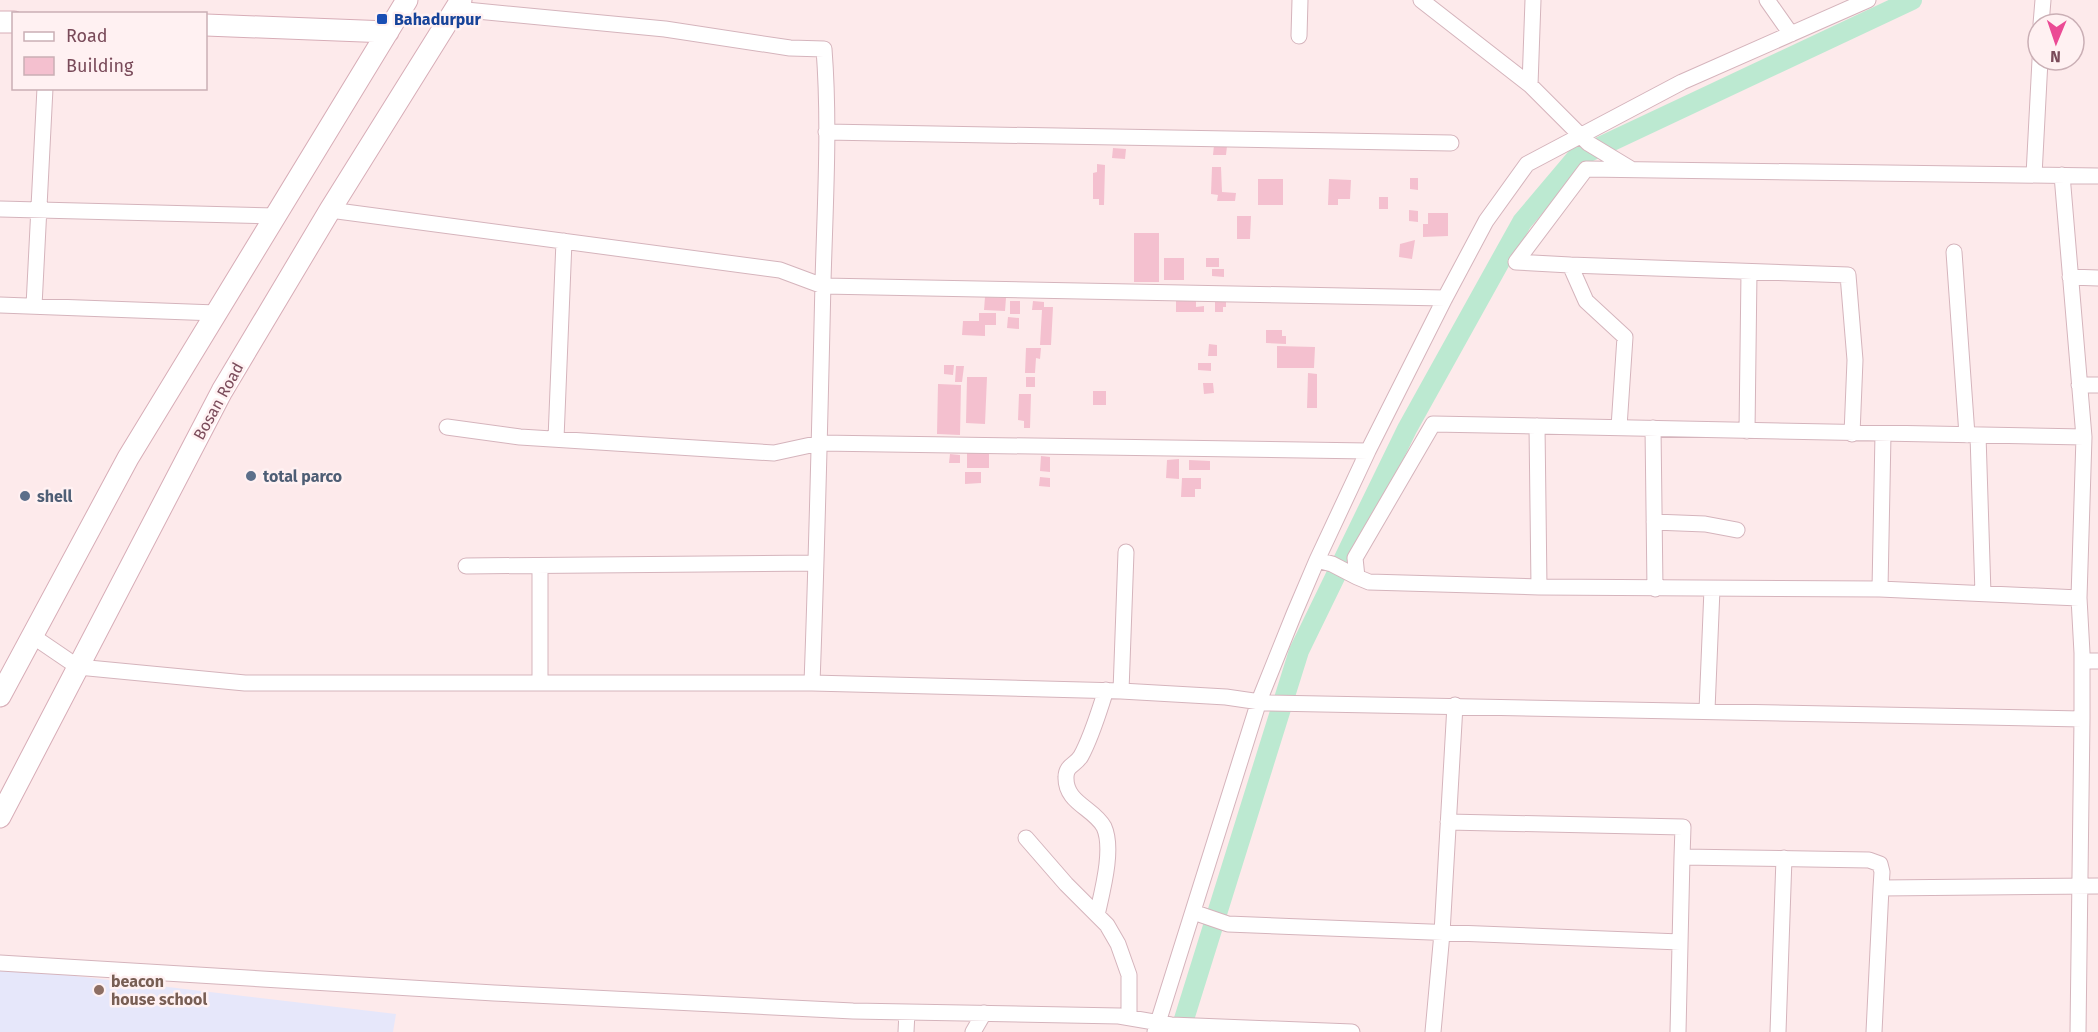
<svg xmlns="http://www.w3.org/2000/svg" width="2098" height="1032" font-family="'Fira Sans',sans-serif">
  <rect width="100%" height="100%" fill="#fdeaeb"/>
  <!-- education -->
  <path fill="#e6e7fa" d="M 0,967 L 396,1014 L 393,1032 L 0,1032 Z"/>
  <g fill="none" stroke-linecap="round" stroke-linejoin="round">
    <!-- canal -->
    <path stroke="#bce9d1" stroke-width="20" d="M 1180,1032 L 1299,651 L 1407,429 L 1522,222 L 1576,158 L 1912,0"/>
  </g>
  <!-- building -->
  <path fill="#f4c0cf" d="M 1214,145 L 1227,146 L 1226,155 L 1213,155 Z
    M 1113,148 L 1126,149 L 1125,159 L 1112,158 Z
    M 1097,164 L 1105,165 L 1104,205 L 1099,205 L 1099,199 L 1093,199 L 1093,173 L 1097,172 Z
    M 1212,167 L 1221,167 L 1222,192 L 1236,193 L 1235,201 L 1217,201 L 1218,195 L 1211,194 Z
    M 1410,178 L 1418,178 L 1418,190 L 1410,189 Z
    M 1258,179 L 1283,179 L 1283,205 L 1258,205 Z
    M 1329,179 L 1351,180 L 1350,199 L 1338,199 L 1338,205 L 1328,205 Z
    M 1379,197 L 1388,197 L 1388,209 L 1379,209 Z
    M 1409,210 L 1418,211 L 1418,222 L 1409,221 Z
    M 1428,213 L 1448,213 L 1448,236 L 1423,237 L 1423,224 L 1428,224 Z
    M 1237,216 L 1251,216 L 1250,239 L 1237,239 Z
    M 1134,233 L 1159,233 L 1159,282 L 1134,282 Z
    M 1415,240 L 1412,259 L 1399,257 L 1400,244 Z
    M 1164,258 L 1184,258 L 1184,280 L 1164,280 Z
    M 1206,258 L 1219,258 L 1219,267 L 1206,267 Z
    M 1212,269 L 1224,269 L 1224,277 L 1212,276 Z
    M 985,297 L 1006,298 L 1005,311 L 984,310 Z
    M 1176,299 L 1196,299 L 1196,307 L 1204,306 L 1204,312 L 1176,312 Z
    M 1215,299 L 1226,299 L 1226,307 L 1223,307 L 1223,312 L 1215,312 Z
    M 1010,301 L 1020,301 L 1020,314 L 1010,314 Z
    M 1033,301 L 1044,302 L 1044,307 L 1053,307 L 1051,345 L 1040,345 L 1042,310 L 1032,310 Z
    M 979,313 L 996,313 L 996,325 L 985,325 L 985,336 L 962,335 L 963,321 L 979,321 Z
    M 1008,317 L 1019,318 L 1019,329 L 1007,328 Z
    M 1266,330 L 1282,330 L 1282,336 L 1286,336 L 1286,344 L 1266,343 Z
    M 1209,344 L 1217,345 L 1217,356 L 1208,356 Z
    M 1277,346 L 1315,347 L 1314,368 L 1277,368 Z
    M 1026,348 L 1041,348 L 1040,359 L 1036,358 L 1035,373 L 1025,373 Z
    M 1198,363 L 1211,363 L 1211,371 L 1198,370 Z
    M 944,365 L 954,365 L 953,375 L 944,374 Z
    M 956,366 L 964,366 L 962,382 L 955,382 Z
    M 1308,373 L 1317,374 L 1317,408 L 1307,408 Z
    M 967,377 L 987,377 L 985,424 L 966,423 Z
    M 1026,377 L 1035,377 L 1035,387 L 1026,387 Z
    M 1203,383 L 1213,383 L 1214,393 L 1204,394 Z
    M 938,384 L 961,385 L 960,435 L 937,434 Z
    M 1093,391 L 1106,391 L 1106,405 L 1093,405 Z
    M 1019,394 L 1031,394 L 1030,428 L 1024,428 L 1024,421 L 1018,420 Z
    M 967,452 L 989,452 L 989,468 L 967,468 Z
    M 950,454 L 960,455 L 960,463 L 949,463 Z
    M 1041,456 L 1050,457 L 1050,472 L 1040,471 Z
    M 1179,459 L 1179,479 L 1166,478 L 1167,460 Z
    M 1189,460 L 1210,461 L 1210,470 L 1189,470 Z
    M 965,472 L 981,472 L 981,483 L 965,484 Z
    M 1040,477 L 1050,478 L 1050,487 L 1039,486 Z
    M 1182,478 L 1201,478 L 1201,489 L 1195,489 L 1195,497 L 1181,497 Z"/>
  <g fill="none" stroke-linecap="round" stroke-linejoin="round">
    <!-- street casing -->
    <g stroke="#d5b4bc" stroke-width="17">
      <path id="street" d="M 1421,0 L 1530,85 L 1588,143 L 1631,169
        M 1767,0 L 1791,34
        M 456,9 L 665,29 L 790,48 L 824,49 C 830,126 825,205 823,282 C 820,416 817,549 812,683
        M 2041,24 L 2043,0
        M 1299,36 L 1300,0
        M 1530,85 L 1533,0
        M 826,132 L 1451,143
        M 2034,175 L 2040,60
        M 2062,175 L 2084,437 L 2079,598 L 2082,653 L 2082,719
        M 0,209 L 275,216
        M 330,210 L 780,270 L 823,286 L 1445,298
        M 1954,252 L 1967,435
        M 1516,262 L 1586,169 L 2098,176
        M 1516,262 L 1570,265 L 1586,301 L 1625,337 L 1619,427
        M 1570,265 L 1848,275 L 1855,360 L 1852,434
        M 2070,277 L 2098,278
        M 0,305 L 216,313
        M 34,306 L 45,88
        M 2079,385 L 2098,385
        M 1537,426 L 1539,587
        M 447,427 L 520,437 L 774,453 L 820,443 L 1368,451
        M 1653,428 L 1655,589
        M 1747,431 L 1749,272
        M 1978,435 L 1983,594
        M 556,439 L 564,241
        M 1654,522 L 1705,524 L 1737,530
        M 1317,560 L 1332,564 L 1357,577
        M 466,566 L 816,563
        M 1880,589 L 1883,434
        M 2079,598 L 1880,589 L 1539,587 L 1369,582 L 1357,577 L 1355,558 L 1433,424 L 2084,437
        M 31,635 L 78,667 L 245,683 L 812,683 L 1121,691 L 1226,697 L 1267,703 L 2082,719 L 2078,1032
        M 2082,661 L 2098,661
        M 540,683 L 540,566
        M 1121,691 L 1126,552
        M 1707,710 L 1712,589
        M 1448,822 L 1683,827 L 1682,857 L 1869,860 L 1880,864 L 1882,872 L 1881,888 L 2098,886
        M 1026,838 L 1066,884 L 1107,925 L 1118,944 L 1129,975 L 1129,1017
        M 1193,912 L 1228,924 L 1680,942
        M 1097,915 C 1102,892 1114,849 1104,827 C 1094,808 1065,803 1066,777 C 1066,765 1076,765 1081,756 C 1092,736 1099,711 1106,690
        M 0,963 L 494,993 L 853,1011 L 1119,1016 L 1171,1025 L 1352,1032
        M 906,1032 L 907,1012
        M 973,1032 L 984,1013
        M 1155,1032 L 1259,701 L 1294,614 L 1317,560 L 1368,451 L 1445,298 L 1486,221 L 1527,164 L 1682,82 L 1868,0
        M 1433,1032 L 1442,933 L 1455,705
        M 1678,1032 L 1682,857
        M 1778,1032 L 1784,858
        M 1874,1032 L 1881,888"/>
    </g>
    <!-- secondary casing -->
    <g stroke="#d7adb7" stroke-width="23">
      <path id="secondary" d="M 0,22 L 14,22
        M 206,25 L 388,32
        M 0,696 L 128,458 L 407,0
        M 0,817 L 222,391 L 330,210 L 461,0"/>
    </g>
    <!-- street -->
    <use href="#street" stroke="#fff" stroke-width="15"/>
    <!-- secondary -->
    <use href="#secondary" stroke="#fff" stroke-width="21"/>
  </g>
  <!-- markers -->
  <rect fill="#1a4fb4" stroke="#fff1f2" stroke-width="2" x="376" y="13" width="12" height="12" rx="3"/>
  <g fill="#5c6f8a" stroke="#fff1f2" stroke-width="2">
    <circle cx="251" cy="476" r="6"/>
    <circle cx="25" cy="496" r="6"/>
  </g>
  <circle fill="#8d6e63" stroke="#fff1f2" stroke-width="2" cx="99" cy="990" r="6"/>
  <g text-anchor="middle" stroke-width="5" stroke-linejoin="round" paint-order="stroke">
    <!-- transit labels -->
    <g font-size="16" font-weight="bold" fill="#164399" stroke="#fff1f2" text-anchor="start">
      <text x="394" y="25">Bahadurpur</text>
    </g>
    <!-- street labels -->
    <g font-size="16" fill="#7a4b5a" stroke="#fff1f2">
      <text transform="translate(218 401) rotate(-61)" y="6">Bosan Road</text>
    </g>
    <!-- service labels -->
    <g font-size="16" font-weight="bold" fill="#4e5e75" stroke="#fff1f2" text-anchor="start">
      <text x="263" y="482">total parco</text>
      <text x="37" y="502">shell</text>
    </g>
    <!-- education labels -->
    <g font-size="16" font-weight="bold" fill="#785e54" stroke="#fff1f2" text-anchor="start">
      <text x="111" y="987">beacon<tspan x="111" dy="18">house school</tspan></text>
    </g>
  </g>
  <!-- legend -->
  <rect x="12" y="12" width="195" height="78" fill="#fff1f2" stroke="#caafb5" stroke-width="1.5"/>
  <rect x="24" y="32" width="30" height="9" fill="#ffffff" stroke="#caafb5" stroke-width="1.5"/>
  <text x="66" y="42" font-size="18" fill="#7a4b5a">Road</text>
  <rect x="24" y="57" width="30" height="18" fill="#f4c0cf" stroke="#caafb5" stroke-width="1.5"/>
  <text x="66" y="72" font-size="18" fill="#7a4b5a">Building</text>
  <!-- north arrow -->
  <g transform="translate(2056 42) rotate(182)"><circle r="28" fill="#fff1f2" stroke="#caafb5" stroke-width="1.5"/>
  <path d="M0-4.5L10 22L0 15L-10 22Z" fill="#eb4b95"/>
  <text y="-9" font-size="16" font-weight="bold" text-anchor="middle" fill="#7a4b5a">N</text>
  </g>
</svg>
